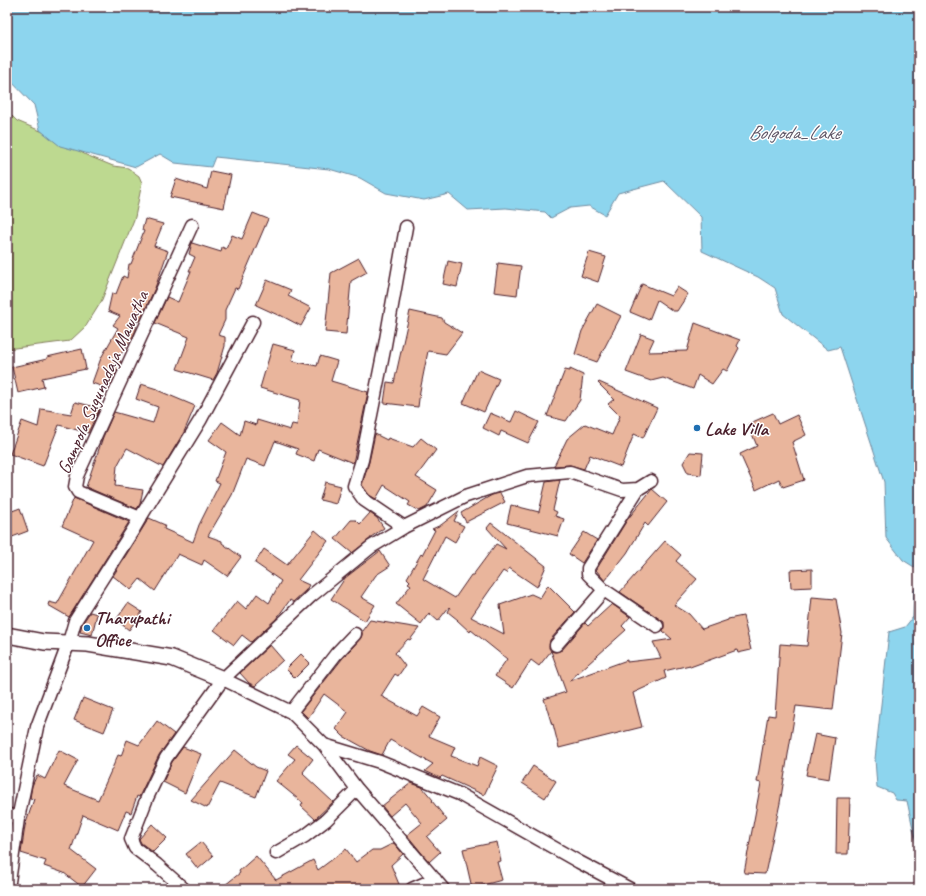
<svg xmlns="http://www.w3.org/2000/svg" width="926" height="896" font-family="Caveat,sans-serif">
  <rect width="100%" height="100%" fill="#fff"/>
  <filter id="ink" filterUnits="userSpaceOnUse"><feTurbulence type="fractalNoise" baseFrequency=".025" numOctaves="2"/><feDisplacementMap in="SourceGraphic" scale="8" xChannelSelector="R" yChannelSelector="G"/><feConvolveMatrix kernelMatrix="1 2 1 2 8 2 1 2 1" color-interpolation-filters="sRGB"/></filter>
  <g filter="url(#ink)">
    <!-- green -->
    <path fill="#bdd990" stroke="#847c5e" d="M 7,111 L 17,121 L 55,137 L 86,155 L 113,166 L 128,168 L 139,176 L 142,183 L 135,217 L 101,302 L 86,326 L 70,341 L 7,349 Z"/>
    <!-- water -->
    <path fill="#8dd5ee" stroke="#728ca0" d="M 7,7 L 919,7 L 919,570 L 903,560 L 886,538 L 884,482 L 840,347 L 828,350 L 783,314 L 775,288 L 758,277 L 702,251 L 701,217 L 664,181 L 618,193 L 605,215 L 589,206 L 570,208 L 551,218 L 545,212 L 506,208 L 468,210 L 449,194 L 424,200 L 386,193 L 360,178 L 329,169 L 215,157 L 211,167 L 175,163 L 160,154 L 136,167 L 60,146 L 40,130 L 34,105 L 7,77 Z
      M 919,583 L 919,856 L 907,801 L 896,800 L 892,793 L 877,787 L 875,759 L 889,632 L 905,627 L 913,617 L 914,590 Z"/>
    <!-- building -->
    <path fill="#e9b59c" stroke="#4a1f2b" d="M 211,171 L 231,175 L 224,208 L 170,197 L 176,179 L 207,189 Z
      M 253,213 L 268,219 L 238,289 L 235,288 L 225,310 L 225,320 L 218,335 L 225,337 L 225,346 L 217,373 L 213,380 L 177,369 L 189,337 L 155,323 L 167,297 L 178,302 L 191,271 L 189,271 L 195,257 L 189,254 L 192,243 L 221,252 L 222,247 L 226,249 L 232,235 L 242,239 Z
      M 145,219 L 163,224 L 154,246 L 168,251 L 155,288 L 140,321 L 136,321 L 136,330 L 132,338 L 117,360 L 121,361 L 109,389 L 92,383 L 101,358 L 118,328 L 113,325 L 120,316 L 108,311 L 112,293 L 116,294 L 123,276 L 127,278 L 129,264 L 131,264 L 144,231 L 142,230 Z
      M 589,252 L 606,257 L 598,282 L 581,276 Z
      M 359,258 L 367,272 L 351,281 L 346,334 L 325,332 L 331,273 Z
      M 448,261 L 462,264 L 457,287 L 443,284 Z
      M 498,263 L 521,266 L 517,295 L 494,292 Z
      M 267,280 L 291,290 L 288,296 L 311,308 L 301,326 L 280,315 L 280,316 L 256,305 Z
      M 642,284 L 671,296 L 677,287 L 688,294 L 677,311 L 673,311 L 657,300 L 649,320 L 630,312 Z
      M 597,304 L 621,316 L 597,362 L 575,354 L 582,331 Z
      M 410,311 L 442,318 L 444,322 L 462,333 L 446,354 L 428,351 L 420,391 L 418,407 L 384,403 L 387,382 L 394,383 Z
      M 695,323 L 740,340 L 737,346 L 739,348 L 727,371 L 723,369 L 712,384 L 698,375 L 693,389 L 663,378 L 651,381 L 626,372 L 641,334 L 654,339 L 648,352 L 687,351 Z
      M 273,344 L 295,350 L 292,361 L 317,366 L 320,356 L 337,361 L 331,381 L 368,392 L 353,463 L 318,449 L 314,461 L 296,454 L 298,449 L 275,441 L 265,466 L 246,459 L 232,495 L 208,536 L 222,541 L 222,543 L 241,557 L 227,576 L 204,560 L 202,565 L 178,554 L 155,591 L 140,579 L 131,590 L 113,576 L 149,518 L 165,525 L 164,529 L 193,542 L 199,525 L 220,483 L 215,481 L 226,452 L 209,440 L 222,422 L 240,435 L 244,421 L 256,425 L 257,420 L 290,430 L 292,424 L 297,425 L 300,400 L 260,388 Z
      M 82,349 L 86,369 L 42,378 L 44,387 L 18,393 L 12,367 L 47,359 L 47,357 Z
      M 570,369 L 583,375 L 580,400 L 566,421 L 547,416 L 565,370 L 570,371 Z
      M 478,370 L 499,379 L 484,412 L 463,403 Z
      M 599,382 L 657,408 L 643,438 L 634,434 L 621,467 L 590,455 L 584,469 L 570,465 L 554,466 L 567,439 L 585,424 L 612,435 L 620,416 L 608,404 L 614,399 L 598,383 Z
      M 141,384 L 157,389 L 157,390 L 195,406 L 184,432 L 163,467 L 127,448 L 117,466 L 115,486 L 143,490 L 140,504 L 137,509 L 86,487 L 103,437 L 114,412 L 153,423 L 158,407 L 136,399 Z
      M 75,402 L 100,408 L 88,433 L 59,425 L 43,466 L 10,454 L 22,421 L 38,427 L 41,409 L 71,414 Z
      M 516,411 L 539,422 L 528,443 L 501,431 L 499,436 L 483,428 L 490,413 L 511,422 Z
      M 773,413 L 778,424 L 797,415 L 806,435 L 792,442 L 804,480 L 783,487 L 779,479 L 756,490 L 740,454 L 757,446 L 748,424 Z
      M 375,434 L 387,440 L 388,438 L 413,447 L 421,438 L 436,450 L 416,477 L 437,490 L 427,507 L 419,511 L 408,505 L 410,502 L 384,485 L 376,499 L 369,495 L 362,485 L 369,462 Z
      M 690,452 L 703,453 L 701,475 L 688,473 L 683,463 Z
      M 560,480 L 553,510 L 557,512 L 555,516 L 564,519 L 558,536 L 507,523 L 511,505 L 539,512 L 546,482 Z
      M 325,482 L 341,486 L 336,504 L 320,500 Z
      M 652,489 L 667,502 L 648,526 L 645,523 L 627,553 L 605,581 L 596,570 L 627,520 Z
      M 500,493 L 505,502 L 466,522 L 461,513 L 492,495 Z
      M 74,498 L 129,522 L 69,617 L 48,605 L 49,602 L 57,604 L 93,540 L 62,526 Z
      M 20,508 L 28,531 L 7,539 L 7,513 Z
      M 459,511 L 454,521 L 464,526 L 455,542 L 445,536 L 423,579 L 455,598 L 471,575 L 473,575 L 496,544 L 506,549 L 487,528 L 491,523 L 546,566 L 537,587 L 509,568 L 506,573 L 503,571 L 471,617 L 504,634 L 500,605 L 531,594 L 540,598 L 548,585 L 575,612 L 550,640 L 549,648 L 551,651 L 555,652 L 562,650 L 585,623 L 588,626 L 612,604 L 630,617 L 622,626 L 626,630 L 569,681 L 627,660 L 627,662 L 661,658 L 653,642 L 672,639 L 663,631 L 664,627 L 664,622 L 620,592 L 665,541 L 681,555 L 676,561 L 697,579 L 674,605 L 689,614 L 702,629 L 728,620 L 728,619 L 743,616 L 751,650 L 738,653 L 737,650 L 690,667 L 690,665 L 664,671 L 666,678 L 633,693 L 642,727 L 559,748 L 553,724 L 552,725 L 544,699 L 566,692 L 551,651 L 539,666 L 531,660 L 513,688 L 495,676 L 507,659 L 471,630 L 470,632 L 457,620 L 458,620 L 448,612 L 450,608 L 449,607 L 438,621 L 429,613 L 421,624 L 396,604 L 411,585 L 408,583 L 410,581 L 407,578 L 421,554 L 422,555 L 435,530 L 432,529 L 441,525 Z
      M 370,513 L 377,518 L 384,528 L 371,537 L 371,538 L 352,553 L 335,539 L 351,520 L 356,520 L 360,524 Z
      M 315,530 L 328,541 L 298,580 L 309,585 L 306,590 L 293,602 L 290,600 L 276,619 L 251,642 L 242,635 L 234,645 L 214,630 L 237,601 L 246,609 L 257,594 L 269,603 L 281,581 L 255,563 L 264,549 L 287,565 Z
      M 584,532 L 597,540 L 582,563 L 569,554 Z
      M 380,551 L 390,566 L 376,575 L 361,597 L 375,605 L 365,621 L 331,599 L 345,578 Z
      M 812,569 L 812,587 L 791,588 L 790,570 Z
      M 812,597 L 836,599 L 842,633 L 833,710 L 796,706 L 780,803 L 765,874 L 744,873 L 761,783 L 757,782 L 768,715 L 775,716 L 780,644 L 807,646 Z
      M 128,603 L 142,612 L 129,630 L 116,620 Z
      M 90,612 L 97,614 L 92,635 L 80,632 L 82,624 Z
      M 370,620 L 419,628 L 410,640 L 408,639 L 395,653 L 405,666 L 398,676 L 395,674 L 381,696 L 417,716 L 423,707 L 440,717 L 429,736 L 455,747 L 451,756 L 477,766 L 480,757 L 498,766 L 484,795 L 442,776 L 440,778 L 425,771 L 433,764 L 390,740 L 382,755 L 370,751 L 343,736 L 336,729 L 348,712 L 324,694 L 308,718 L 301,711 L 342,659 L 360,639 L 362,635 L 362,631 Z
      M 270,645 L 283,660 L 255,686 L 249,683 L 240,673 Z
      M 301,654 L 310,663 L 295,678 L 286,669 Z
      M 83,698 L 113,710 L 104,732 L 74,720 Z
      M 157,721 L 174,734 L 159,755 L 139,797 L 137,796 L 131,813 L 126,811 L 118,830 L 83,815 L 71,850 L 96,869 L 82,887 L 64,873 L 44,866 L 46,861 L 21,853 L 25,826 L 34,799 L 30,798 L 32,786 L 37,775 L 45,779 L 59,750 L 78,760 L 64,786 L 98,800 L 118,755 L 121,756 L 127,740 L 139,745 Z
      M 815,734 L 835,738 L 829,779 L 806,775 Z
      M 296,745 L 313,759 L 303,772 L 304,773 L 303,774 L 333,802 L 315,819 L 301,806 L 303,803 L 276,781 L 295,759 L 288,754 Z
      M 183,747 L 201,754 L 185,793 L 163,782 L 172,762 Z
      M 235,750 L 256,767 L 266,771 L 256,797 L 220,783 L 207,808 L 191,800 Z
      M 533,766 L 556,781 L 545,798 L 522,783 Z
      M 411,783 L 422,787 L 433,800 L 432,801 L 447,820 L 427,837 L 440,852 L 429,862 L 407,835 L 422,823 L 405,803 L 390,816 L 382,806 Z
      M 837,798 L 850,798 L 848,854 L 836,854 Z
      M 152,824 L 167,838 L 153,852 L 141,843 L 139,839 Z
      M 201,842 L 213,856 L 198,869 L 186,854 Z
      M 497,842 L 501,861 L 497,862 L 502,880 L 472,888 L 463,849 Z
      M 394,843 L 403,854 L 391,865 L 401,889 L 220,889 L 240,873 L 239,871 L 256,856 L 276,880 L 313,860 L 318,870 L 346,849 L 356,862 L 372,850 L 380,850 Z"/>
    <g fill="none" stroke-linecap="round" stroke-linejoin="round">
      <!-- minor casing -->
      <g stroke="#4a1f2b" stroke-width="15">
        <path id="minor" d="M 638,489 L 588,568 L 588,574 L 604,590 L 657,626
          M 140,518 L 201,419 L 253,322
          M 404,527 L 364,500 L 354,486 L 362,460 L 385,345 L 406,227
          M 556,645 L 604,590
          M 223,679 L 291,712 L 324,745 L 380,762 L 459,794 L 579,862 L 630,889
          M 291,712 L 336,654 L 355,634
          M 324,745 L 357,789 L 443,889
          M 7,814 L 18,819 L 8,889
          M 18,819 L 37,727 L 69,642 L 75,621 L 133,530 L 140,518 L 78,492 L 75,487 L 77,476 L 192,225
          M 276,853 L 305,836 L 326,820 L 357,789
          M 184,889 L 157,865 L 135,848 L 131,839 L 147,798 L 166,758 L 223,679 L 311,596 L 371,547 L 404,527 L 466,496 L 527,476 L 570,472 L 622,490 L 638,489 L 651,481
          M 412,889 L 435,879"/>
      </g>
      <!-- tertiary casing -->
      <g stroke="#4a1f2b" stroke-width="18">
        <path id="tertiary" d="M 7,635 L 44,642 L 88,644 L 172,658 L 223,679"/>
      </g>
      <!-- minor -->
      <use href="#minor" stroke="#fff" stroke-width="12"/>
      <!-- tertiary -->
      <use href="#tertiary" stroke="#fff" stroke-width="15"/>
    </g>
  </g>
  <!-- markers -->
  <g fill="#1f6fb2" stroke="#fff" stroke-width="1.5">
    <circle cx="697" cy="428" r="4"/>
    <circle cx="87" cy="628" r="4"/>
  </g>
  <g text-anchor="middle" stroke-width="3" stroke-linejoin="round" paint-order="stroke">
    <!-- street labels -->
    <g font-size="19" fill="#4a1f2b" stroke="#fff">
      <text transform="translate(102 382) rotate(-66)" y="7">Gampola Sugunadaja Mawatha</text>
    </g>
    <!-- poi labels -->
    <g font-size="19" font-weight="bold" fill="#4a1f2b" stroke="#fff" text-anchor="start">
      <text x="705" y="435">Lake Villa</text>
      <text x="95" y="624">Tharupathi<tspan x="95" dy="22">Office</tspan></text>
    </g>
    <!-- water labels -->
    <g font-size="20" font-style="italic" fill="#5e5666" stroke="#fff">
      <text x="794" y="139">Bolgoda_Lake</text>
    </g>
  </g>
  <!-- margin -->
  <rect width="926" height="896" fill="none" stroke="#fff" stroke-width="24"/>
  <rect x="12" y="12" width="902" height="872" fill="none" stroke="#4a1f2b" stroke-width="1.5" filter="url(#ink)"/>
</svg>
